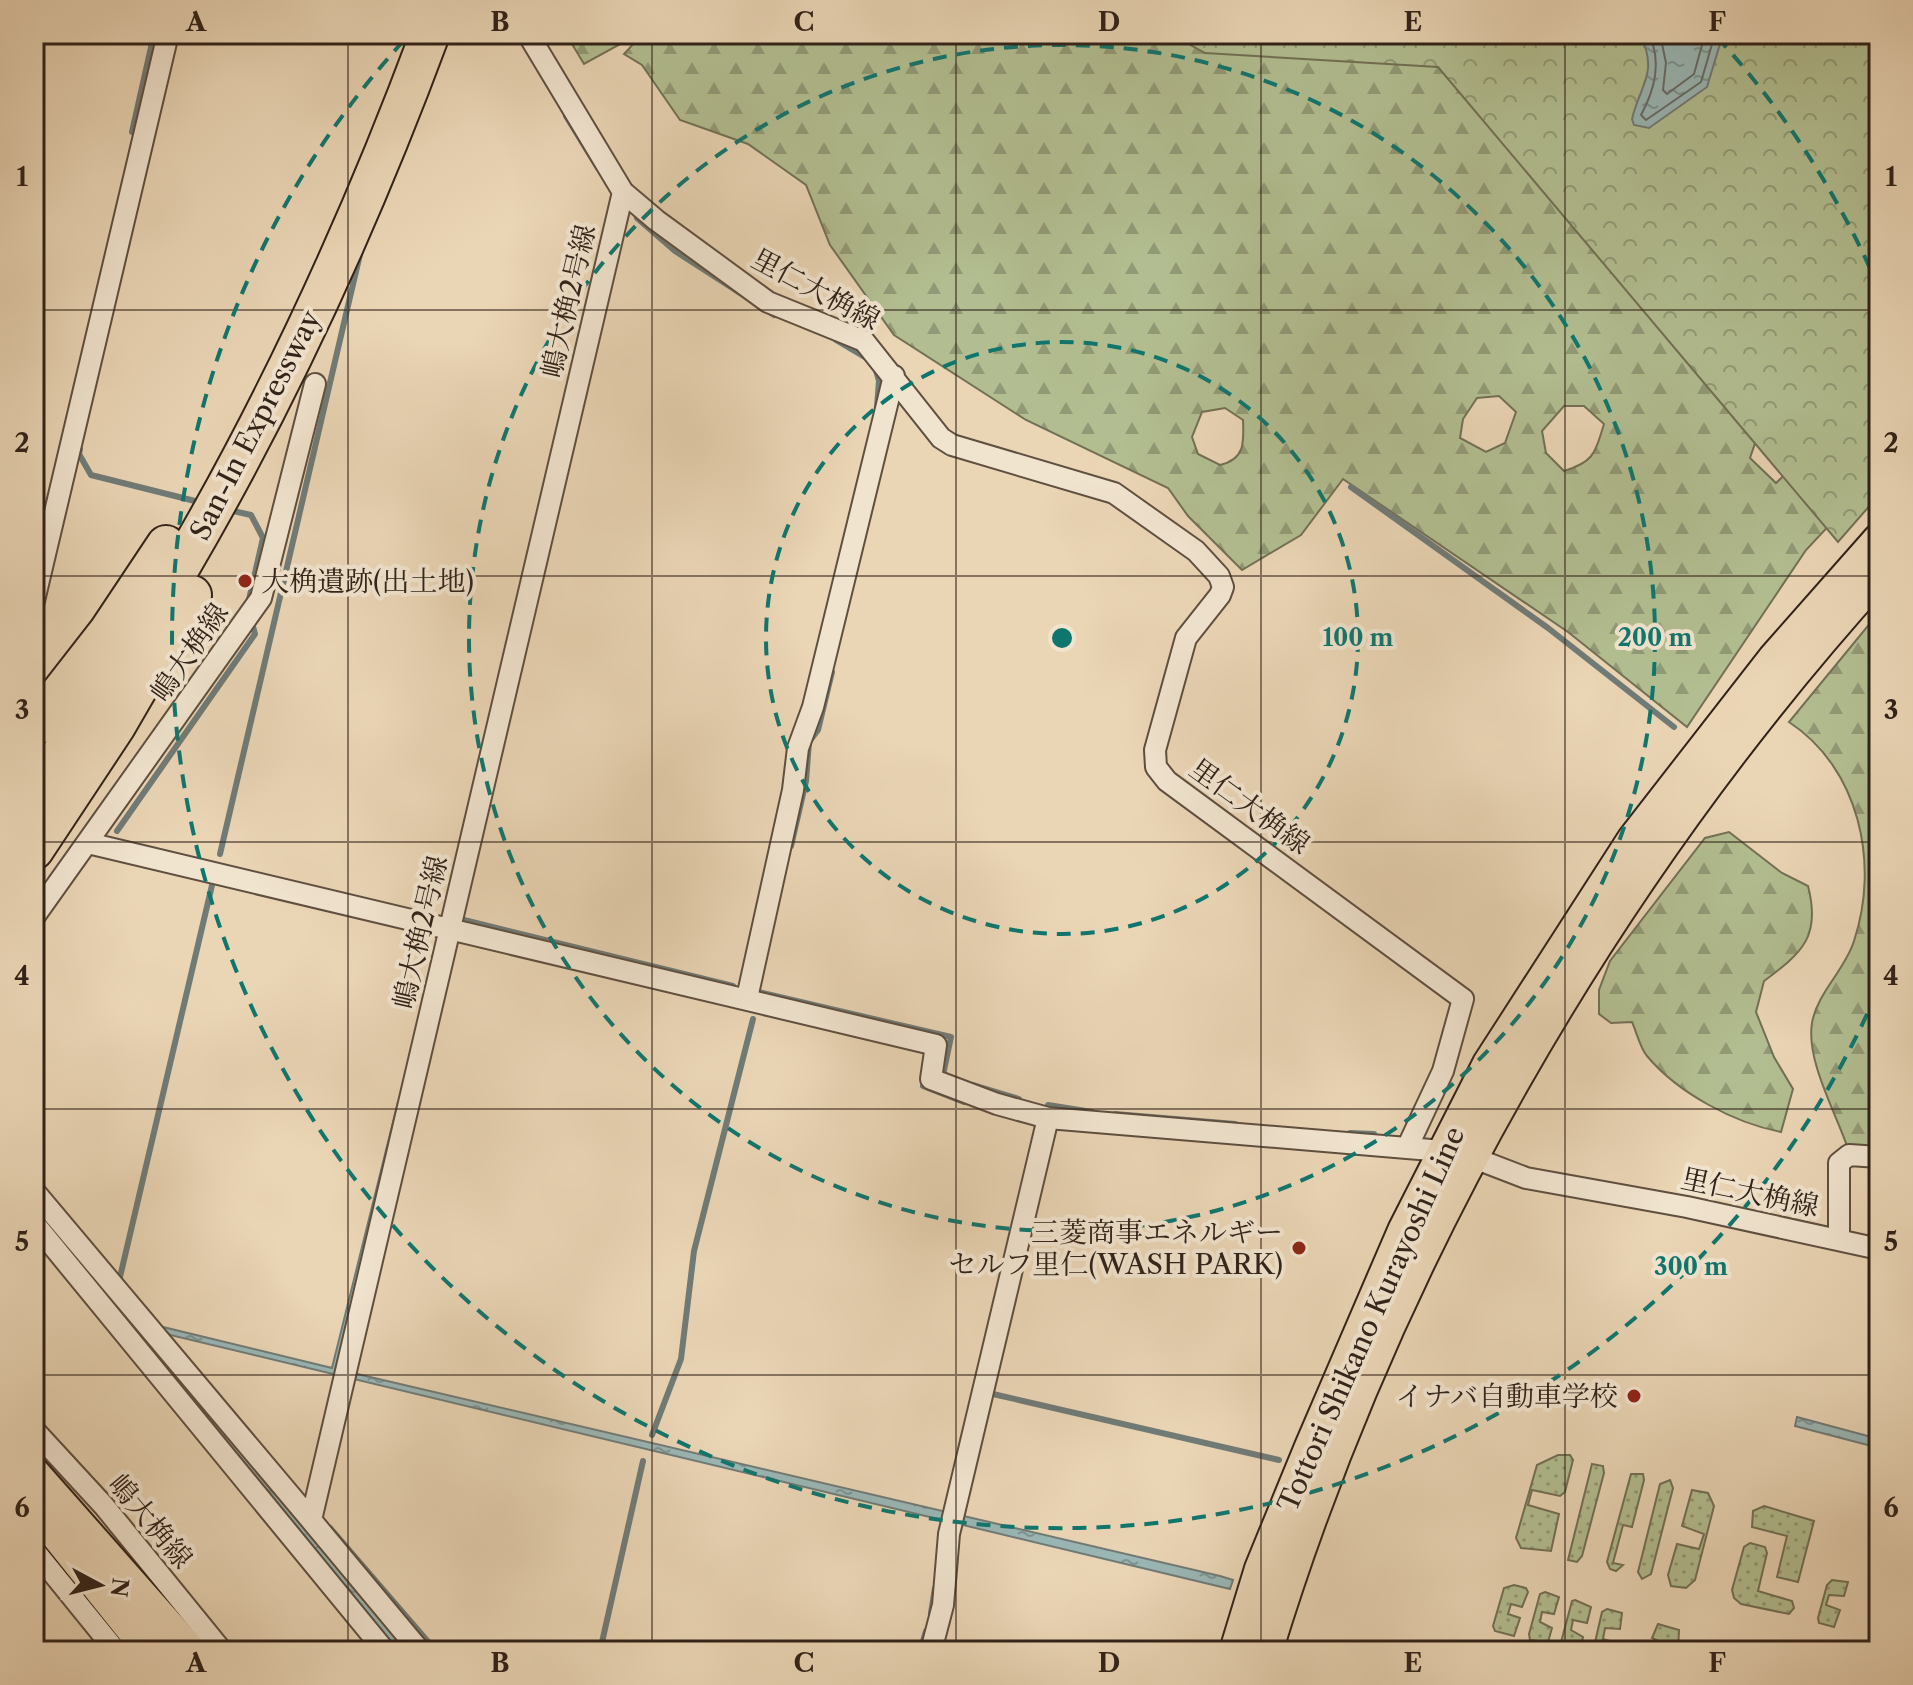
<svg xmlns="http://www.w3.org/2000/svg" width="1913" height="1685" font-family="'Libre Caslon Text','Noto Serif JP',serif">
  <defs>
    <pattern id="grass-dots" width="8" height="8" patternUnits="userSpaceOnUse" patternTransform="scale(2)"><rect width="8" height="8" fill="#b2be91"/><path d="M2 2h.1M6 6h.1" fill="none" stroke="#919a76" stroke-width="1.8" stroke-linecap="round"/></pattern>
    <pattern id="forest-firs" width="22" height="20" patternUnits="userSpaceOnUse" patternTransform="scale(2)"><rect width="22" height="20" fill="#b2be91"/><path d="M5 1l3.5 6h-7zM16 11l3.5 6h-7z" fill="#919a76"/></pattern>
    <pattern id="park-crowns" width="20" height="18" patternUnits="userSpaceOnUse" patternTransform="scale(2)"><rect width="20" height="18" fill="#b2be91"/><path d="M2 6a3 3 0 1 1 6 0M12 15a3 3 0 1 1 6 0" fill="none" stroke="#919a76"/></pattern>
    <pattern id="water-ripples" width="26" height="14" patternUnits="userSpaceOnUse" patternTransform="scale(2)"><rect width="26" height="14" fill="#9ab7b6"/><path d="M2 4q2-2 4 0t4 0M15 11q2-2 4 0t4 0" fill="none" stroke="#7e9493"/></pattern>
  </defs>
  <rect width="100%" height="100%" fill="#ead5b5"/>
  <filter id="stains"><feTurbulence type="fractalNoise" baseFrequency=".0025" numOctaves="4"/><feColorMatrix values="0 0 0 0 .2 0 0 0 0 .09 0 0 0 0 .02 0 0 0 .5 -.17"/></filter>
  <radialGradient id="worn" r=".72"><stop offset=".6" stop-color="#630" stop-opacity="0"/><stop offset="1" stop-color="#630" stop-opacity=".3"/></radialGradient>
  <!-- grass -->
  <path fill="url(#grass-dots)" stroke="#727055" stroke-width="2" d="M 1558,1455 L 1570,1455 L 1573,1460 L 1565,1492 L 1560,1496 L 1532,1490 L 1528,1505 L 1559,1514 L 1551,1551 L 1521,1548 L 1516,1538 L 1537,1465 Z
    M 1592,1464 L 1603,1466 L 1604,1473 L 1582,1556 L 1577,1562 L 1568,1560 Z
    M 1631,1474 L 1643,1474 L 1644,1480 L 1632,1527 L 1623,1525 L 1613,1563 L 1623,1565 L 1616,1571 L 1610,1569 L 1607,1562 Z
    M 1670,1480 L 1673,1488 L 1651,1574 L 1642,1579 L 1638,1572 L 1660,1484 Z
    M 1692,1490 L 1708,1493 L 1714,1506 L 1695,1580 L 1686,1588 L 1671,1586 L 1668,1575 L 1677,1544 L 1699,1549 L 1704,1534 L 1682,1526 Z
    M 1764,1506 L 1814,1521 L 1798,1582 L 1777,1577 L 1787,1536 L 1752,1527 L 1753,1511 Z
    M 1750,1543 L 1765,1547 L 1767,1553 L 1758,1591 L 1792,1601 L 1794,1608 L 1789,1614 L 1741,1604 L 1734,1598 L 1732,1590 L 1744,1547 Z
    M 1832,1580 L 1848,1582 L 1844,1596 L 1829,1595 L 1826,1605 L 1840,1610 L 1834,1627 L 1819,1623 L 1818,1618 L 1827,1585 Z
    M 1514,1585 L 1526,1588 L 1528,1592 L 1522,1607 L 1511,1604 L 1508,1614 L 1520,1618 L 1514,1636 L 1495,1631 L 1493,1626 L 1504,1588 Z
    M 1545,1592 L 1559,1597 L 1554,1614 L 1542,1612 L 1540,1622 L 1552,1628 L 1548,1642 L 1530,1640 L 1529,1634 L 1540,1594 Z
    M 1575,1600 L 1591,1607 L 1587,1623 L 1573,1620 L 1571,1630 L 1583,1637 L 1580,1651 L 1560,1646 L 1572,1601 Z
    M 1607,1609 L 1622,1613 L 1620,1629 L 1605,1628 L 1603,1639 L 1613,1642 L 1613,1651 L 1593,1651 L 1602,1612 Z
    M 1658,1624 L 1679,1630 L 1678,1651 L 1664,1651 L 1665,1644 L 1652,1638 Z"/>
  <!-- forest -->
  <path fill="url(#forest-firs)" stroke="#727055" stroke-width="2" fill-rule="evenodd" d="M 566,34 L 628,34 L 629,35 L 624,42 L 584,64 Z
    M 635,34 L 1593,34 L 1879,472 L 1806,550 L 1687,727 L 1568,632 L 1343,479 L 1301,535 L 1242,570 L 1188,516 L 1168,488 L 1026,420 L 894,335 L 830,245 L 806,185 L 748,144 L 680,120 L 642,65 L 624,54 L 636,41 ZM 1499,396 L 1516,412 L 1505,443 L 1486,452 L 1460,438 L 1463,419 L 1477,398 ZM 1564,406 L 1584,406 L 1604,424 C 1595,453 1594,462 1564,471 L 1546,453 L 1542,431 ZM 1225,408 L 1243,420 C 1244,443 1245,459 1220,465 L 1198,454 L 1192,437 L 1202,412 ZM 1760,429 L 1794,466 L 1776,483 L 1750,458 Z
    M 1876,616 L 1879,616 L 1879,1148 L 1847,1146 C 1835,1111 1806,1060 1812,1023 C 1817,993 1845,970 1854,941 C 1880,863 1859,768 1789,722 Z
    M 1729,832 L 1782,873 L 1808,886 C 1821,936 1803,952 1764,981 L 1756,1012 L 1774,1057 L 1793,1089 L 1781,1132 C 1734,1123 1678,1093 1647,1056 C 1640,1048 1637,1033 1632,1022 L 1611,1023 L 1599,1014 L 1599,990 L 1610,961 L 1705,838 Z"/>
  <!-- park -->
  <path fill="url(#park-crowns)" stroke="#727055" stroke-width="2" d="M 1171,34 L 1879,34 L 1879,495 L 1838,542 L 1438,67 L 1205,53 Z"/>
  <!-- water -->
  <path fill="url(#water-ripples)" stroke="#707b77" stroke-width="2" d="M 1640,34 L 1723,34 L 1707,87 L 1649,128 L 1634,125 L 1632,119 C 1640,84 1659,74 1640,34 Z
    M 398,1102 L 401,1102 L 336,1369 L 1220,1576 L 1233,1580 L 1230,1589 L 166,1334 L 163,1327 L 332,1368 Z
    M 34,1203 L 413,1651 L 393,1651 L 34,1222 Z
    M 1797,1417 L 1879,1439 L 1879,1448 L 1795,1426 Z"/>
  <g fill="none" stroke-linecap="round" stroke-linejoin="round">
    <!-- shore -->
    <path stroke="#666c68" stroke-width="2" d="M 1649,34 C 1662,62 1655,89 1641,115 L 1646,120 L 1701,82 L 1715,34
      M 1660,34 L 1666,63 L 1663,90 L 1667,94 L 1694,74 L 1705,34"/>
    <!-- stream -->
    <path stroke="#707b77" stroke-width="6" d="M 566,116 L 598,168
      M 132,132 L 154,34
      M 637,218 L 675,251 L 774,315
      M 836,340 L 868,359
      M 875,367 L 879,381 L 877,407
      M 80,449 L 79,454 L 91,475 L 203,503
      M 1351,487 L 1548,628 L 1674,727
      M 229,510 L 251,515 L 263,538 L 248,604
      M 117,831 L 255,634 L 251,619
      M 791,846 L 806,781 L 809,742 L 818,730 L 832,672
      M 220,854 L 361,250
      M 464,920 L 733,986
      M 758,992 L 951,1037 L 943,1075 L 947,1076
      M 973,1085 L 1019,1099
      M 923,1086 L 964,1102
      M 1048,1105 L 1092,1112
      M 1115,1114 L 1235,1124
      M 1350,1133 L 1374,1134
      M 120,1277 L 213,881
      M 993,1394 L 1279,1460
      M 652,1435 L 681,1359 L 694,1251 L 753,1019
      M 330,1528 L 436,1651
      M 931,1613 L 935,1588
      M 600,1651 L 643,1461
      M 920,1651 L 926,1631"/>
    <!-- street casing -->
    <g stroke="#5f4f40" stroke-width="24">
      <path id="street" d="M 528,34 L 623,192 L 656,220 L 768,302 L 864,341 L 941,438 L 952,445 L 1114,493 L 1196,551 L 1219,576 L 1223,587 L 1220,595 L 1186,638 L 1155,750 L 1156,767 L 1167,781 L 1463,999 L 1443,1071 L 1407,1148 L 1443,1151 L 1474,1158 L 1526,1178 L 1687,1207 L 1879,1249
        M 34,601 L 168,34
        M 88,843 L 936,1045 L 931,1079 L 997,1104 L 1048,1118 L 1407,1148
        M 34,917 L 261,598 L 315,384
        M 747,998 L 793,790 L 798,748 L 813,707 L 894,376
        M 34,1191 L 311,1520
        M 34,1223 L 385,1651
        M 1839,1240 L 1839,1163 L 1849,1155 L 1879,1157
        M 34,1430 L 104,1506 L 222,1651
        M 34,1550 L 116,1651
        M 420,1651 L 311,1520 L 623,192
        M 931,1651 L 943,1605 L 949,1534 L 1048,1118"/>
    </g>
    <!-- primary casing -->
    <g stroke="#312219" stroke-width="36">
      <path id="primary" d="M 34,1474 L 190,1651
        M 34,1506 L 150,1651
        M 1236,1651 L 1261,1569 L 1311,1447 L 1404,1231 L 1489,1064 L 1634,839 L 1774,659 L 1879,540
        M 1266,1651 C 1386,1259 1604,878 1879,574"/>
    </g>
    <!-- highway casing -->
    <g stroke="#312219" stroke-width="42">
      <path id="highway" d="M 34,727 L 108,632 L 166,545
        M 34,792 C 201,561 331,301 430,34
        M 34,850 L 116,726 L 192,595"/>
    </g>
    <!-- street -->
    <use href="#street" stroke="#f1e4cf" stroke-width="20"/>
    <!-- primary -->
    <use href="#primary" stroke="#ead5b5" stroke-width="32"/>
    <!-- highway -->
    <use href="#highway" stroke="#ead5b5" stroke-width="38"/>
  </g>
  <!-- grid -->
  <path fill="none" stroke="#312219" stroke-width="2" stroke-opacity="0.55" d="M 348,34 L 348,1651M 652,34 L 652,1651M 956,34 L 956,1651M 1261,34 L 1261,1651M 1565,34 L 1565,1651M 34,310 L 1879,310M 34,576 L 1879,576M 34,842 L 1879,842M 34,1109 L 1879,1109M 34,1375 L 1879,1375"/>
  <!-- distance rings -->
  <g fill="none" stroke="#0f766e" stroke-width="4" stroke-dasharray="14 10">
    <circle cx="1062" cy="638" r="296"/>
    <circle cx="1062" cy="638" r="593"/>
    <path d="M1877 992A889 889 0 1 1 407 37M1717 37A889 889 0 0 1 1877 284"/>
  </g>
  <!-- markers -->
  <g fill="#8f2418" stroke="#f1e4cf" stroke-width="3">
    <circle cx="245" cy="581" r="8"/>
    <circle cx="1299" cy="1248" r="8"/>
    <circle cx="1634" cy="1396" r="8"/>
  </g>
  <g text-anchor="middle" stroke-width="8" stroke-linejoin="round" paint-order="stroke">
    <!-- street labels -->
    <g font-size="28" fill="#312219" stroke="#f1e4cf">
      <text transform="translate(816 289) rotate(28)" y="10">里仁大桷線</text>
      <text transform="translate(568 301) rotate(-77)" y="10">嶋大桷2号線</text>
      <text transform="translate(255 425) rotate(-63)" y="10">San-In Expressway</text>
      <text transform="translate(189 652) rotate(-55)" y="10">嶋大桷線</text>
      <text transform="translate(1250 806) rotate(36)" y="10">里仁大桷線</text>
      <text transform="translate(420 932) rotate(-77)" y="10">嶋大桷2号線</text>
      <text transform="translate(1750 1192) rotate(12)" y="10">里仁大桷線</text>
      <text transform="translate(1371 1319) rotate(-66)" y="10">Tottori Shikano Kurayoshi Line</text>
      <text transform="translate(151 1521) rotate(50)" y="10">嶋大桷線</text>
    </g>
    <!-- poi labels -->
    <g font-size="28" fill="#312219" stroke="#f1e4cf" text-anchor="end">
      <text x="261" y="591" text-anchor="start">大桷遺跡(出土地)</text>
      <text x="1283" y="1242">三菱商事エネルギー<tspan x="1283" dy="32">セルフ里仁(WASH PARK)</tspan></text>
      <text x="1618" y="1406">イナバ自動車学校</text>
    </g>
  </g>
  <circle cx="1062" cy="638" r="12" fill="#0f766e" stroke="#f1e4cf" stroke-width="4"/>
  <g font-size="24" text-anchor="middle" font-weight="bold" fill="#0f766e" stroke="#f1e4cf" stroke-width="8" stroke-linejoin="round" paint-order="stroke">
    <text x="1358" y="646">100 m</text>
    <text x="1655" y="646">200 m</text>
    <text x="1691" y="1275">300 m</text>
  </g>
  <!-- margin -->
  <rect width="1913" height="1685" fill="none" stroke="#ead5b5" stroke-width="88"/>
  <!-- north arrow -->
  <g transform="translate(100 1585) rotate(97)" stroke="#f1e4cf" stroke-width="6" paint-order="stroke">
  <path d="M0-6L14 30L0 20L-14 30Z" fill="#312219"/>
  <text y="-12" font-size="22" font-weight="bold" text-anchor="middle" fill="#312219">N</text>
  </g>
  <rect x="44" y="44" width="1825" height="1597" fill="none" stroke="#312219" stroke-width="3"/>
  <g font-size="26" text-anchor="middle" font-weight="bold" fill="#312219">
    <text x="196" y="31">A</text>
    <text x="500" y="31">B</text>
    <text x="804" y="31">C</text>
    <text x="1109" y="31">D</text>
    <text x="1413" y="31">E</text>
    <text x="1717" y="31">F</text>
    <text x="22" y="186">1</text>
    <text x="1891" y="186">1</text>
    <text x="22" y="452">2</text>
    <text x="1891" y="452">2</text>
    <text x="22" y="719">3</text>
    <text x="1891" y="719">3</text>
    <text x="22" y="985">4</text>
    <text x="1891" y="985">4</text>
    <text x="22" y="1251">5</text>
    <text x="1891" y="1251">5</text>
    <text x="22" y="1517">6</text>
    <text x="1891" y="1517">6</text>
    <text x="196" y="1672">A</text>
    <text x="500" y="1672">B</text>
    <text x="804" y="1672">C</text>
    <text x="1109" y="1672">D</text>
    <text x="1413" y="1672">E</text>
    <text x="1717" y="1672">F</text>
  </g>
  <rect width="100%" height="100%" filter="url(#stains)"/>
  <rect width="100%" height="100%" fill="url(#worn)"/>
</svg>
